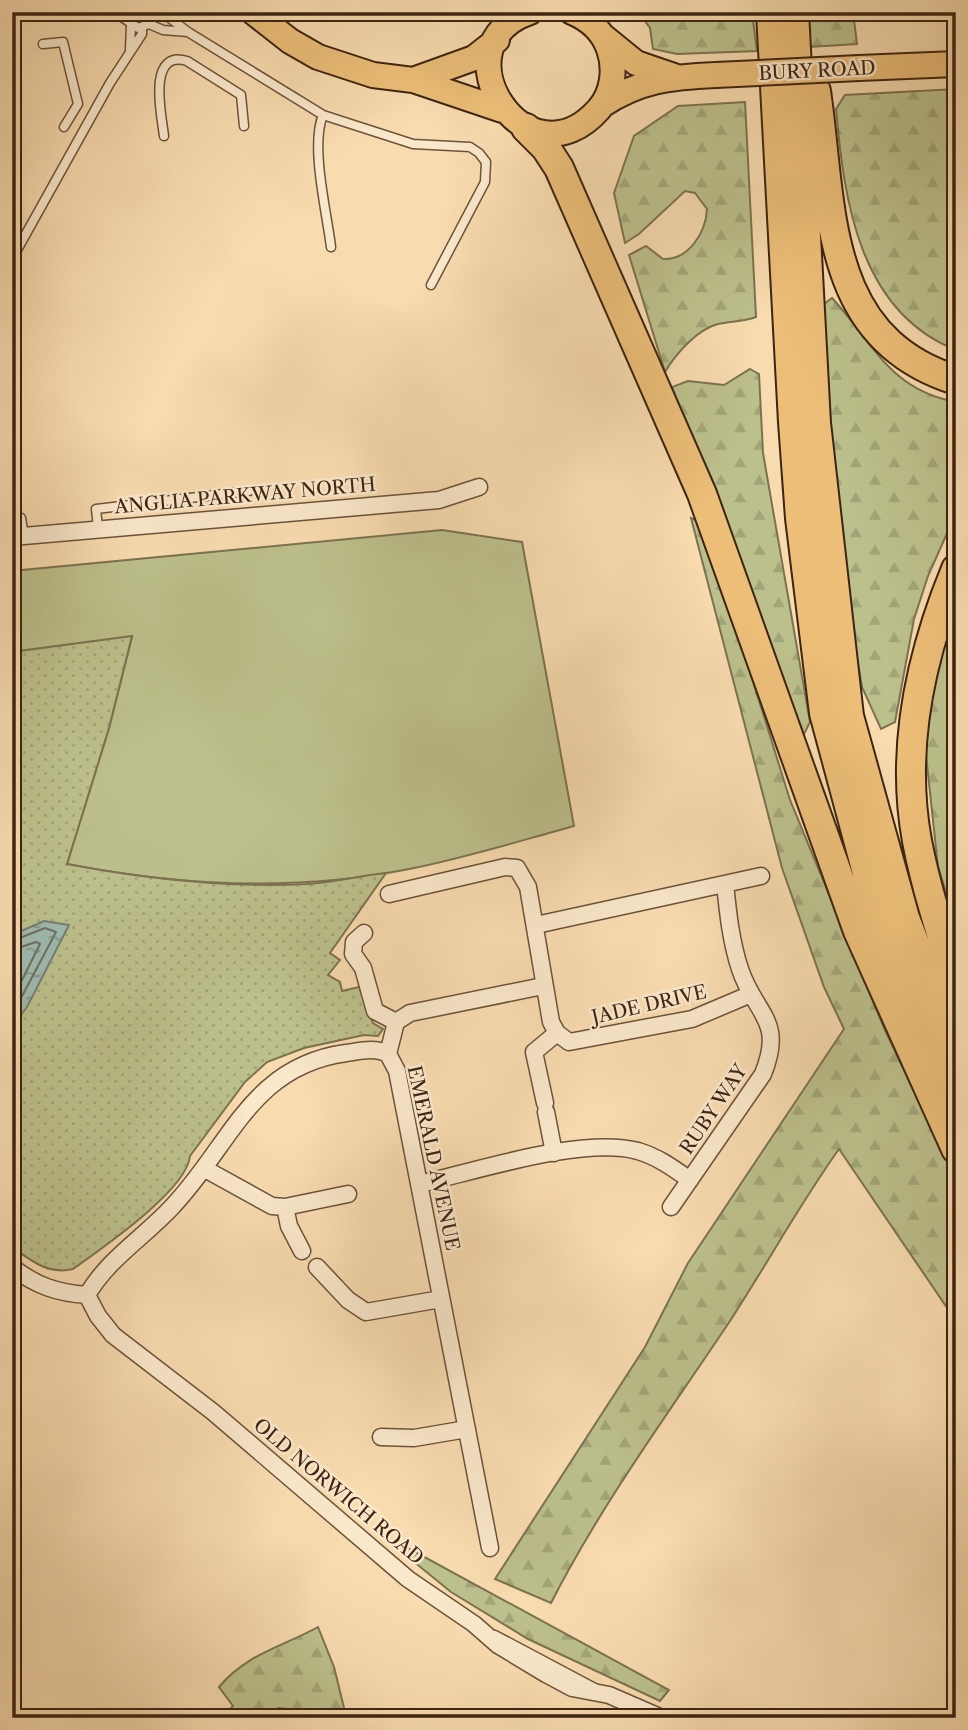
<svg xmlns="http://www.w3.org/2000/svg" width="968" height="1730" font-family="'Libre Caslon Text',serif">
  <defs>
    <pattern id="forest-firs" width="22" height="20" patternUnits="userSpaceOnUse" patternTransform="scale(1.75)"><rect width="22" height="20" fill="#bcc08c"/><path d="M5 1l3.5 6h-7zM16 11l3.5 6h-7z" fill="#a2a578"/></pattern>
    <pattern id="park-dots" width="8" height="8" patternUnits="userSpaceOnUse" patternTransform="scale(1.75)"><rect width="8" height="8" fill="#bcc08c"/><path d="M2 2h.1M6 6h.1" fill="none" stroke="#a2a578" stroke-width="1.8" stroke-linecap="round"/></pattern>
    <pattern id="water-ripples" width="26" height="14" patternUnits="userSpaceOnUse" patternTransform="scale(1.75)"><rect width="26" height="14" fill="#9ebab0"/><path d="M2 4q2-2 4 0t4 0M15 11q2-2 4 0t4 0" fill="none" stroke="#82978e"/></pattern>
  </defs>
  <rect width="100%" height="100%" fill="#f8dbaf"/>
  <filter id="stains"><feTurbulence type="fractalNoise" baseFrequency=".00286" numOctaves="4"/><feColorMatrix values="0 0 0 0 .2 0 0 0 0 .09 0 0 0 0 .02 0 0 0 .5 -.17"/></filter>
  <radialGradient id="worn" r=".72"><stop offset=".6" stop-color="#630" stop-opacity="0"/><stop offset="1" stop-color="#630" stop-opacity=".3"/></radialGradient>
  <!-- grass -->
  <path fill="#bcc08c" stroke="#7c7250" stroke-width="2" d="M 442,530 L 522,542 L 574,826 C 519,841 465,858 409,869 C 295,892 180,886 67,864 L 109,728 L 132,637 L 12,652 L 12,571 Z"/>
  <!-- forest -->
  <path fill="url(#forest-firs)" stroke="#7c7250" stroke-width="2" d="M 638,12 L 752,12 L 757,51 L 677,54 L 653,49 L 650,28 Z
    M 807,12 L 853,12 L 857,44 L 809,47 Z
    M 956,89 L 956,350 C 859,312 844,200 836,109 L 845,95 Z
    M 745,102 L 756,317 C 742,322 731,321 718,324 C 697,329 675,355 665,372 L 629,255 L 646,246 L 663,259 C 689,260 706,232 707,209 L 695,193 L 685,191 L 639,234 L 625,243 L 614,193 L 634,136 L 678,106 Z
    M 832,298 C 873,342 889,390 956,402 L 956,513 L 928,576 L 914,619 L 895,722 L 881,729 L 862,687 L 840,559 L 820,307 Z
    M 750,369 L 759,374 L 763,453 L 810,722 L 802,738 L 672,387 L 688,381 L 724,385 Z
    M 691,518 L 704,524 L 790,800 L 884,1028 L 956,1180 L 956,1321 L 839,1149 C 799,1205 766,1266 728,1324 C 667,1415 601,1505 551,1603 L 495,1579 L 645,1347 L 688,1263 L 844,1029 L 824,987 L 782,868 Z
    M 956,590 L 956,923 L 938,867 L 923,727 Z
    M 395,1541 L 669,1690 L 660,1701 L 528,1639 L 451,1592 L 392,1544 Z
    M 318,1627 L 334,1667 L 346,1716 L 279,1708 L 250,1718 L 238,1718 L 229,1710 L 233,1706 L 219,1687 C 246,1654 282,1647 318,1627 Z"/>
  <!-- park -->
  <path fill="url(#park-dots)" stroke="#7c7250" stroke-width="2" d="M 132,636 L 109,728 L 67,864 C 146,879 226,888 307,884 C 333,882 360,876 386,873 L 330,953 L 340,960 L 328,975 L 340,982 L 342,991 L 359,987 L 373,1023 L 383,1029 L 378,1036 L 364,1035 L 304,1048 L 267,1062 L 245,1082 L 190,1156 C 187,1190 102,1248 73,1269 C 48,1275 32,1261 12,1247 L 12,652 Z"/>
  <!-- water -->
  <path fill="url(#water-ripples)" stroke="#777e72" stroke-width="2" d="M 44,921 L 69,925 L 27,1007 L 12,1027 L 12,935 Z"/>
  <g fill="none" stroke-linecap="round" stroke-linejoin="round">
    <!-- shore -->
    <path stroke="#6e6f62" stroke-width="2" d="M 12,941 L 45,928 L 56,932 L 12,1015
      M 12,950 L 36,942 L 40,944 L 12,1000"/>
    <!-- lane casing -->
    <g stroke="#6c523b" stroke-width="11">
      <path id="lane" d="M 114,12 L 128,21
        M 127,12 L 128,21 L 138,28 L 149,24 L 153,12
        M 162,12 L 188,32 L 323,115 L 413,144 L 470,147 L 479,153 L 486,162 L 485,182 L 431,285
        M 149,24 L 163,30 L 188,32
        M 43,44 L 63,42 L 78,104 L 64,127
        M 130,50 L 131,25
        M 323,115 C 310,146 327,213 331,247
        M 164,136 C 162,118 146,49 187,61 L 241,95 L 244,126
        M 12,259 L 110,83 L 142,34 L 142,28
        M 21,518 L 24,536
        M 98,528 L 96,509 L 249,491
        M 495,1635 L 595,1688"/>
    </g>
    <!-- street casing -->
    <g stroke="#6c523b" stroke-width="19">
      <path id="street" d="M 12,537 L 439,500 L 479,487
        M 389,894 L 505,867 L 517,868 L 528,887 L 551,1022 L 557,1033 L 569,1042 L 692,1019 L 751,994
        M 536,925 L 761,876
        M 364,933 L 354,942 L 353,954 L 363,968 L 375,1011 L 396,1022
        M 388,1054 L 396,1022 L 410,1013 L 543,986
        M 545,1103 L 534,1052 L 557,1033
        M 546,1112 L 554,1153
        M 205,1169 L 272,1206 L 285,1207 L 348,1194
        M 419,1184 C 477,1171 582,1136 638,1151 C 658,1157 673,1168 690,1180
        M 285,1207 L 289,1226 L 302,1251
        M 671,1207 L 763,1074 C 785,1019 755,1015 740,969 C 731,942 728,913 725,884
        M 12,1267 C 36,1286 58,1293 87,1295 L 98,1316 L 113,1335 L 213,1412 L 408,1579 L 474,1624 L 498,1645 L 546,1674 L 572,1688 L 609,1695 L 662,1718
        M 317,1267 L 348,1300 L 366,1312 L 441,1299
        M 87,1295 C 109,1258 143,1238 172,1207 C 231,1145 251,1066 346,1053 C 360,1051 375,1047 388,1054 L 397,1071 L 490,1548
        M 381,1437 L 414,1438 L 467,1429"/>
    </g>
    <!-- primary casing -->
    <g stroke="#3d2414" stroke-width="28">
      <path id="primary" d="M 253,12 L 290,41 L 318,57 L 373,75 L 413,80 L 502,110
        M 530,12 C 433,45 527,191 599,109 C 613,93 616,69 609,49 C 603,32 589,19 572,12
        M 604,37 L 636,63 L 674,76
        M 859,68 L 956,64
        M 413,80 L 474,58 L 497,40
        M 602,105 C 640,80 671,77 716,75"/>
    </g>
    <!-- highway casing -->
    <g stroke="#3d2414" stroke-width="32">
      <path id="highway" d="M 771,12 L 793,422 L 800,518 L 824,713 L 880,921 L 956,1108
        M 794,12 L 816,423 L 849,716 L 905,918 L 956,1050
        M 816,91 C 833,205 821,338 956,380
        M 526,128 L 546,148 L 559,168 L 702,494 L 858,931 L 956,1149
        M 956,569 C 921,654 900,749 917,841 C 926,888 941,934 956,980"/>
    </g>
    <!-- lane -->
    <use href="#lane" stroke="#fae8cb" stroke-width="8"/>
    <!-- street -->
    <use href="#street" stroke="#fae8cb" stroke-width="16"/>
    <!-- primary -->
    <use href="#primary" stroke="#ecbe78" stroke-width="24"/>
    <!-- highway -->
    <use href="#highway" stroke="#ecbe78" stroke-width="28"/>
    <!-- primary-bridge casing -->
    <g stroke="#3d2414" stroke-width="28" stroke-linecap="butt">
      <path id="primary-bridge" d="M 716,75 L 859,68"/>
    </g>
    <!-- primary-bridge -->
    <use href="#primary-bridge" stroke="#ecbe78" stroke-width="24"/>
  </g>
  <g text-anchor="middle" stroke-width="5" stroke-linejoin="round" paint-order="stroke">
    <!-- street labels -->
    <g font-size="19" fill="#3d2414" stroke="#fae8cb">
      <text transform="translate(817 70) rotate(-3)" y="7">BURY ROAD</text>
      <text transform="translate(245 495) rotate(-5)" y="7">ANGLIA PARKWAY NORTH</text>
      <text transform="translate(649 1004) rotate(-13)" y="7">JADE DRIVE</text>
      <text transform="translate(713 1109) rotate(-56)" y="7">RUBY WAY</text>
      <text transform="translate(434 1158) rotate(78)" y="7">EMERALD AVENUE</text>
      <text transform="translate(339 1491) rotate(40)" y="7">OLD NORWICH ROAD</text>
    </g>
  </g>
  <!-- margin -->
  <rect width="968" height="1730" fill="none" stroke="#f8dbaf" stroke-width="42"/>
  <rect x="14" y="14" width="940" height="1702" fill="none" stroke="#3d2414" stroke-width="3.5"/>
  <rect x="21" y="21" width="926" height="1688" fill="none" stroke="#3d2414" stroke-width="2"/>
  <rect width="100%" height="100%" filter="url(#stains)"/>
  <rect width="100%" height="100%" fill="url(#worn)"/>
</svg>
